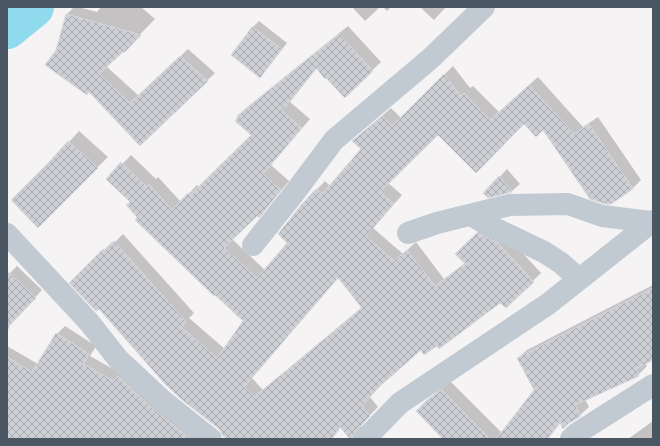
<svg xmlns="http://www.w3.org/2000/svg" width="660" height="446" font-family="'Open Sans',sans-serif">
  <defs>
    <pattern id="building-cross-hatch" width="8" height="8" patternUnits="userSpaceOnUse"><rect width="8" height="8" fill="#cdcfd5"/><path d="M0 0l8 8M0 8l8-8" fill="none" stroke="#a8abb0"/></pattern>
  </defs>
  <rect width="100%" height="100%" fill="#f5f3f3"/>
  <!-- shadow -->
  <path fill="#0003" fill-rule="evenodd" d="M 74,7 L 78,7 L 97,12 L 101,7 L 141,7 L 155,19 L 124,51 L 123,51 L 106,66 L 139,96 L 188,49 L 215,73 L 140,144 L 57,51 L 67,14 Z
    M 352,7 L 380,7 L 365,21 Z
    M 383,7 L 391,7 L 387,11 Z
    M 420,7 L 446,7 L 434,20 Z
    M 259,21 L 287,43 L 266,70 L 260,76 L 232,55 L 253,27 Z
    M 348,26 L 381,62 L 345,96 L 317,68 L 290,102 L 310,119 L 271,165 L 289,181 L 267,208 L 259,216 L 257,214 L 232,239 L 265,270 L 289,243 L 302,205 L 325,181 L 330,186 L 362,149 L 354,141 L 362,133 L 391,108 L 401,118 L 453,66 L 470,88 L 473,86 L 499,112 L 538,77 L 583,127 L 598,117 L 641,180 L 633,188 L 610,203 L 543,129 L 524,123 L 438,133 L 388,183 L 402,195 L 373,228 L 403,254 L 416,242 L 444,279 L 465,263 L 464,245 L 486,225 L 506,235 L 541,273 L 533,281 L 500,301 L 437,345 L 421,348 L 383,382 L 370,397 L 378,407 L 364,421 L 361,426 L 361,432 L 354,439 L 351,439 L 341,427 L 332,439 L 231,439 L 99,307 L 71,283 L 112,242 L 114,243 L 123,234 L 194,313 L 189,318 L 225,349 L 244,320 L 138,217 L 131,201 L 108,179 L 131,155 L 156,179 L 158,177 L 181,202 L 197,185 L 199,187 L 252,135 L 238,116 L 246,108 ZM 338,277 L 362,307 L 263,390 L 252,378 Z
    M 79,131 L 108,157 L 38,226 L 52,161 Z
    M 507,169 L 520,184 L 512,191 L 488,196 L 485,193 Z
    M 17,266 L 42,290 L 11,323 L 7,332 L 7,276 Z
    M 653,285 L 653,359 L 645,363 L 647,366 L 638,375 L 585,399 L 589,407 L 580,415 L 561,422 L 548,439 L 445,439 L 417,411 L 438,391 L 451,382 L 502,433 L 535,391 L 518,358 L 527,350 Z
    M 65,326 L 96,346 L 90,356 L 122,374 L 198,431 L 192,439 L 7,439 L 7,346 L 38,364 L 57,334 Z
    M 653,421 L 653,439 L 628,439 Z"/>
  <g fill="none" stroke-linecap="round" stroke-linejoin="round">
    <!-- river -->
    <path stroke="#90daee" stroke-width="42" d="M 7,28 L 33,7"/>
  </g>
  <!-- building -->
  <path fill="url(#building-cross-hatch)" stroke="#d7d9de" fill-rule="evenodd" d="M 66,14 L 141,35 L 125,52 L 123,52 L 99,74 L 130,103 L 180,56 L 208,81 L 140,146 L 89,92 L 87,95 L 45,65 L 56,50 Z
    M 252,27 L 282,49 L 260,78 L 231,55 Z
    M 339,34 L 373,71 L 345,98 L 326,78 L 325,79 L 316,68 L 282,111 L 302,128 L 263,174 L 281,190 L 259,218 L 257,216 L 224,248 L 257,278 L 287,243 L 278,234 L 302,204 L 316,189 L 322,194 L 361,149 L 352,141 L 382,116 L 392,126 L 444,74 L 461,96 L 464,93 L 490,120 L 529,85 L 574,134 L 589,124 L 633,189 L 611,204 L 605,204 L 590,199 L 543,130 L 536,137 L 524,124 L 476,173 L 438,135 L 380,192 L 394,204 L 366,236 L 394,261 L 407,250 L 435,286 L 465,264 L 455,254 L 477,233 L 498,243 L 534,282 L 506,308 L 500,303 L 439,349 L 437,346 L 424,355 L 421,350 L 379,387 L 362,406 L 370,416 L 356,431 L 353,436 L 353,439 L 350,439 L 340,427 L 331,439 L 228,439 L 223,436 L 222,434 L 219,429 L 180,398 L 165,384 L 99,309 L 96,311 L 69,283 L 103,249 L 105,251 L 114,241 L 186,322 L 181,327 L 217,358 L 243,321 L 215,295 L 214,296 L 135,220 L 137,217 L 126,205 L 130,202 L 106,179 L 121,162 L 147,187 L 149,184 L 172,210 L 188,193 L 190,195 L 251,135 L 235,121 L 238,117 L 237,116 ZM 338,278 L 362,308 L 254,397 L 244,387 Z
    M 68,141 L 98,168 L 38,228 L 11,200 L 51,160 Z
    M 499,176 L 512,192 L 488,198 L 483,193 Z
    M 7,271 L 36,298 L 7,328 Z
    M 653,288 L 653,360 L 636,369 L 639,376 L 575,405 L 581,416 L 569,423 L 563,429 L 560,422 L 547,439 L 496,439 L 534,390 L 517,358 Z
    M 56,333 L 89,354 L 83,364 L 114,381 L 118,376 L 153,409 L 191,439 L 7,439 L 7,357 L 32,372 Z
    M 442,390 L 490,439 L 443,439 L 416,411 L 428,399 Z"/>
  <g fill="none" stroke-linecap="round" stroke-linejoin="round">
    <!-- minor -->
    <path stroke="#c1cad2" stroke-width="22" d="M 471,215 L 488,225 L 544,252 L 561,263 L 579,279
      M 408,233 L 437,223 L 510,205 L 568,204 L 602,216 L 651,222
      M 7,234 L 89,322 L 118,359 L 162,400 L 211,439
      M 253,245 L 292,196 L 334,140 L 430,59 L 484,7
      M 365,439 L 400,403 L 548,304 L 653,221
      M 571,439 L 576,434 L 653,385"/>
  </g>
  <!-- border -->
  <rect width="660" height="446" fill="none" stroke="#4a5661" stroke-width="16"/>
</svg>
